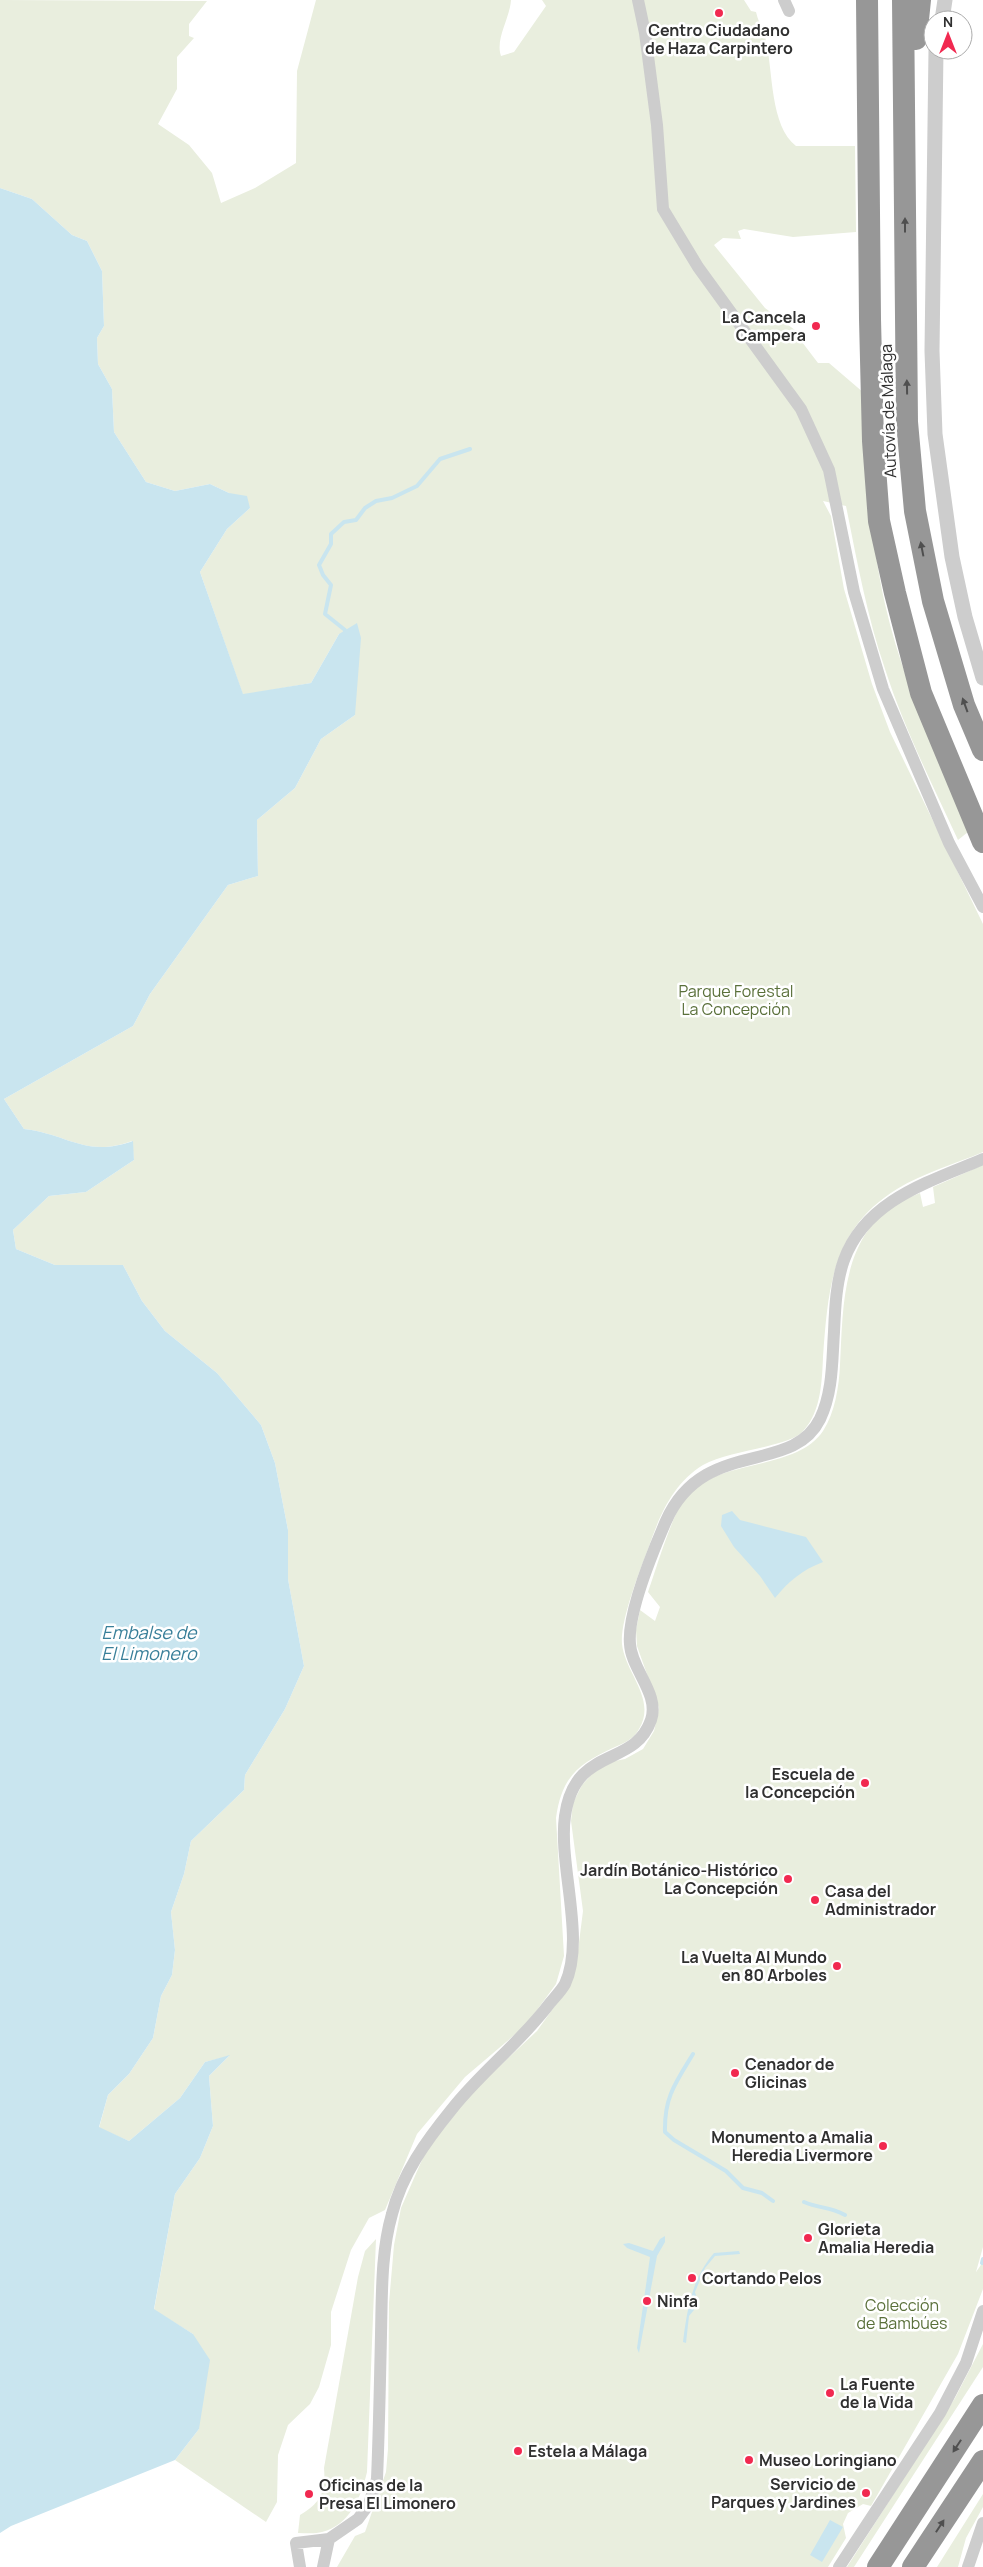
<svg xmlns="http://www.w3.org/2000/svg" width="983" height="2567" font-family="Manrope,sans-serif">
  <rect width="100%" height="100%" fill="#fff"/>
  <!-- green -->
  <path fill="#e9eede" d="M 0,0 L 207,1 L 189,24 L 189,36 L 194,38 L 177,57 L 177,89 L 158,124 L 189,145 L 212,173 L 221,203 L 255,188 L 296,163 L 297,71 L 316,0 L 511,0 C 510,18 495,39 501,56 L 514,52 L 546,6 L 542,0 L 744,0 L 751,11 L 756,12 C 758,22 764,31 766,41 C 773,71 770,126 796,146 L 855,146 L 856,232 L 793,237 L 744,229 L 738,231 L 741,239 L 723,238 L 714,245 L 765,308 L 799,333 L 799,338 L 818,363 L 829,363 L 864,393 C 867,464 869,533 885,604 C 902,681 939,758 968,832 L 958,840 C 932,784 904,728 885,669 C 867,616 857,561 846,506 L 823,501 L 831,516 L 844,589 L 872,684 L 890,732 L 983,924 L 983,1152 C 955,1164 923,1173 897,1189 C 832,1229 828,1288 823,1357 C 822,1381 821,1411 804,1430 C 797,1439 779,1443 768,1446 C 749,1451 719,1456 703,1465 C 672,1484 659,1517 648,1549 C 639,1573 620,1621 622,1644 C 625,1673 657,1699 639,1729 C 634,1739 624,1743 615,1747 C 578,1764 562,1776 556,1818 L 564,1956 L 556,1984 L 526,2025 L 465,2077 L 417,2134 L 385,2210 L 369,2218 L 351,2250 L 331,2312 L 331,2345 L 319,2387 L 310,2404 L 288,2425 L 278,2455 L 277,2502 L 266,2522 L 175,2460 L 199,2429 L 193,2334 L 154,2310 L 175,2194 L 200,2158 L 213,2126 L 209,2076 L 229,2056 L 205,2062 L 180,2098 L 129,2141 L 99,2128 L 108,2095 L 129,2074 L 153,2038 L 161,1996 L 172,1975 L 175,1950 L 171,1912 L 184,1874 L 191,1841 L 244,1790 L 245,1775 L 285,1709 L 304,1666 L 288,1579 L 288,1530 L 275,1463 L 261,1425 L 217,1373 L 165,1331 L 142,1301 L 123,1265 L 55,1265 L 16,1249 L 13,1230 L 49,1196 L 86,1192 L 134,1160 L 132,1141 C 86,1158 68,1134 24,1129 L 4,1099 L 133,1026 L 150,994 L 228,885 L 258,876 L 257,820 L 295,788 L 321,739 L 355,715 L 339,634 L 311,683 L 243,695 L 200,572 L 227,529 L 250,508 L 229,493 L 210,484 L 175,491 L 146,482 L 114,432 L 112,389 L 98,364 L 97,338 L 104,326 L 102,271 L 87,241 L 72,235 L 32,199 L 0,188 Z
    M 983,1165 L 983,2247 L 976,2272 L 983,2262 L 983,2289 L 958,2354 L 871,2506 L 863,2504 L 848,2513 L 843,2524 L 846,2538 L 828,2567 L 337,2567 L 355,2536 L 365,2532 L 386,2472 L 388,2449 L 389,2303 L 394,2245 L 401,2208 L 425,2153 L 471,2093 L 537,2031 L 569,1986 L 576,1966 L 583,1911 L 571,1821 L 573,1803 L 582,1785 L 593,1773 L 610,1762 L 625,1759 L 643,1749 L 654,1731 L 659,1708 L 637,1646 L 636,1630 L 640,1610 L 655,1621 L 660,1607 L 648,1592 C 656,1570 673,1510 688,1494 C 723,1458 796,1471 823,1431 C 835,1413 839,1386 840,1365 C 843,1310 841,1241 893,1206 C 901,1200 911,1197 920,1193 L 923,1207 L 935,1203 L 933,1187 Z
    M 376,2239 L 367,2472 C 361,2497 350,2525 322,2532 C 315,2534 306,2533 298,2533 L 300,2515 C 321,2503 326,2491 324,2468 L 358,2277 L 365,2251 Z
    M 983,2344 L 983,2367 L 854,2567 L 847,2567 L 955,2398 Z
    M 983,2494 L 983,2507 L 966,2538 L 958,2567 L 937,2567 Z"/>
  <!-- water -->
  <path fill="#c9e5ef" d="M 0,188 L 32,199 L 72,235 L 87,241 L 102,271 L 104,326 L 97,338 L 98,364 L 112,389 L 114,432 L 146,482 L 175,491 L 210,484 L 229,493 L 247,496 L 250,508 L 227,529 L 200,572 L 243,694 L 311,683 L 339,634 L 357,623 L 361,638 L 355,715 L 321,739 L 295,788 L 257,820 L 258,876 L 228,885 L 150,994 L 133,1026 L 4,1099 L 24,1129 C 68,1134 86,1158 133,1141 L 134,1160 L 86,1192 L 49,1196 L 13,1230 L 16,1249 L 55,1265 L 123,1265 L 142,1301 L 165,1331 L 217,1373 L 261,1425 L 275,1463 L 288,1530 L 288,1579 L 304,1666 L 285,1709 L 245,1775 L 244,1790 L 191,1841 L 184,1874 L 171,1912 L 175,1950 L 172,1975 L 161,1996 L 153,2038 L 129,2074 L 108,2095 L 99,2127 L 129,2141 L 180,2098 L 205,2062 L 230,2055 L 209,2076 L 213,2126 L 200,2158 L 175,2194 L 154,2309 L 193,2334 L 210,2360 L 199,2429 L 175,2460 L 11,2526 L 0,2533 Z
    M 732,1511 L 740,1520 L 806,1537 L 823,1562 C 802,1570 789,1581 775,1598 L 760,1576 L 734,1547 L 721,1526 L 722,1515 Z
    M 665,2236 L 665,2242 L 657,2256 L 639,2353 L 637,2348 L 650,2257 L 627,2248 L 623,2244 L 629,2243 L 653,2251 L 660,2239 Z
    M 739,2251 L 740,2254 L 715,2256 L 705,2268 L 695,2292 L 697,2299 L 694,2310 L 689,2316 L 686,2343 L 683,2342 C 687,2310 692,2278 714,2253 Z
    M 830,2520 L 843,2527 L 822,2562 L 810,2555 Z"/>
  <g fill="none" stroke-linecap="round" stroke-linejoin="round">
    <!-- stream -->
    <path stroke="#c9e5ef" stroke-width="4" d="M 345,635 L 345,630 L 325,614 L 331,585 L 323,575 L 319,565 L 331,544 L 331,534 L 344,522 L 356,520 L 365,508 L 376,501 L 392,498 L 417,486 L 440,459 L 470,449
      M 693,2054 C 676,2082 664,2097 665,2132 L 674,2140 L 726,2171 L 743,2188 L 762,2193 L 773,2201
      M 804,2202 C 820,2209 829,2206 845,2215
      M 982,2263 L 983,2259"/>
    <!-- minor -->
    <path stroke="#cdcdcd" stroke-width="12" d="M 638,0 L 645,33 L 657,125 L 663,209 L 698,267 L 801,409 L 829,470 L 854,592 L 883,689 L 949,843 L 983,907
      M 784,0 L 789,11
      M 300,2567 L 296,2543 L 329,2539 L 358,2519 L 369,2504 L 377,2479 C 379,2431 380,2383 381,2334 C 382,2294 381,2252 392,2214 C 402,2174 426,2141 452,2109 C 482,2071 521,2042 550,2003 C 555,1997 561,1991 565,1984 C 586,1939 558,1864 565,1816 C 575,1744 634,1769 651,1720 C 660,1694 631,1669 630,1644 C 627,1613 653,1551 666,1521 C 703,1437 792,1476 820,1419 C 833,1392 832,1361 834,1332 C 835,1309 836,1282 844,1260 C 866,1200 929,1182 983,1159
      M 323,2567 L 329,2539
      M 839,2567 L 940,2413 L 966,2363 L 983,2311
      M 968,2567 L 983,2523"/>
    <!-- tertiary -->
    <path stroke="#cdcdcd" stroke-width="15" d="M 942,20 L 945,0
      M 936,50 L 932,351 L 935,434 L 952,557 L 965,617 L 983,678"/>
    <!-- motorway -->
    <path stroke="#979797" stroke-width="22" d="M 867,0 L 870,319 L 873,441 L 879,521 L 895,593 L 921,693 L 983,842
      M 903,0 L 907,422 L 915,511 L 933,601 L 964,705 L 983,750
      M 916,39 L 920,0
      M 878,2567 L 983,2405
      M 913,2567 L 983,2461"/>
  </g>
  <!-- one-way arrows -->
  <defs><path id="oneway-solid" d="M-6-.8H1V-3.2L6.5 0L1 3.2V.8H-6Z" transform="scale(1.25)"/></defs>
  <g fill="#4f4f4f">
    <use href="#oneway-solid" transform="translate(905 225) rotate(-90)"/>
    <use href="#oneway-solid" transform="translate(907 387) rotate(-91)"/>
    <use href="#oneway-solid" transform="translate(922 549) rotate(-101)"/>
    <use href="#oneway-solid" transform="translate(965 705) rotate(-110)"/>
    <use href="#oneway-solid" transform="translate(957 2446) rotate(123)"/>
    <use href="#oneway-solid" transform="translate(940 2526) rotate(-57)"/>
  </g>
  <!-- markers -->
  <g fill="#f12950" stroke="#fff" stroke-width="2">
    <circle cx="719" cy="13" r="5"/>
    <circle cx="816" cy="326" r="5"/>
    <circle cx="865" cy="1783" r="5"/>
    <circle cx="788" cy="1879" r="5"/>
    <circle cx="815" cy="1900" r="5"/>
    <circle cx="837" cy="1966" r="5"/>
    <circle cx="735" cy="2073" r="5"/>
    <circle cx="883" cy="2146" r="5"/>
    <circle cx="808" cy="2238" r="5"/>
    <circle cx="692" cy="2278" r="5"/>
    <circle cx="647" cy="2301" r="5"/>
    <circle cx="830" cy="2393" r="5"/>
    <circle cx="518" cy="2451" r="5"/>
    <circle cx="749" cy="2460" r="5"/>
    <circle cx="866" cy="2493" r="5"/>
    <circle cx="309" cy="2494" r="5"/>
  </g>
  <g text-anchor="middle" stroke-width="5" stroke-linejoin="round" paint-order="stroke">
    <!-- poi labels -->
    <g font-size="16" font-weight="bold" fill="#303030" stroke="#fff" text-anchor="start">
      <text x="719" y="36" text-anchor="middle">Centro Ciudadano<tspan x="719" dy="18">de Haza Carpintero</tspan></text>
      <text x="806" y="323" text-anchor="end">La Cancela<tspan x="806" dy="18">Campera</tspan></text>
      <text x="855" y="1780" text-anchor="end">Escuela de<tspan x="855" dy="18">la Concepción</tspan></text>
      <text x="778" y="1876" text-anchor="end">Jardín Botánico-Histórico<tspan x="778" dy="18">La Concepción</tspan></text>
      <text x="825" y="1897">Casa del<tspan x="825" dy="18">Administrador</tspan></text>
      <text x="827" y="1963" text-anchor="end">La Vuelta Al Mundo<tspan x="827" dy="18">en 80 Arboles</tspan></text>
      <text x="745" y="2070">Cenador de<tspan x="745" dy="18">Glicinas</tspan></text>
      <text x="873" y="2143" text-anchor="end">Monumento a Amalia<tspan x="873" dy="18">Heredia Livermore</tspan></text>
      <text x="818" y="2235">Glorieta<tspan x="818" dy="18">Amalia Heredia</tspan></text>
      <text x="702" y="2284">Cortando Pelos</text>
      <text x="657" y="2307">Ninfa</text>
      <text x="840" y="2390">La Fuente<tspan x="840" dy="18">de la Vida</tspan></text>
      <text x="528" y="2457">Estela a Málaga</text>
      <text x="759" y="2466">Museo Loringiano</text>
      <text x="856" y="2490" text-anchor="end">Servicio de<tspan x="856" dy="18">Parques y Jardines</tspan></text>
      <text x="319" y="2491">Oficinas de la<tspan x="319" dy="18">Presa El Limonero</tspan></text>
    </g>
    <!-- street labels -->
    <g font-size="16" fill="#303030" stroke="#fff">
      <text transform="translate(888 411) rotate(-92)" y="6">Autovía de Málaga</text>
    </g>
    <!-- park labels -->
    <g font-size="16" fill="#5a703a" stroke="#fff">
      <text x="736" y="997">Parque Forestal<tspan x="736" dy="18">La Concepción</tspan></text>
      <text x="902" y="2311">Colección<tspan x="902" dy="18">de Bambúes</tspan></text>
    </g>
    <!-- water labels -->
    <g font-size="18" font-style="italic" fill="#387f99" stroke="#fff">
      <text x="149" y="1639">Embalse de<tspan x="149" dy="21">El Limonero</tspan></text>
    </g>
  </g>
  <!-- north arrow -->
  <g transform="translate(948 35)"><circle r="24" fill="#ffffff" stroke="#acacac"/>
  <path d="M0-4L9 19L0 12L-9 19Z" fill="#f12950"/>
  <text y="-8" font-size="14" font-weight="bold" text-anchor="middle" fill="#303030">N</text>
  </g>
</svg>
